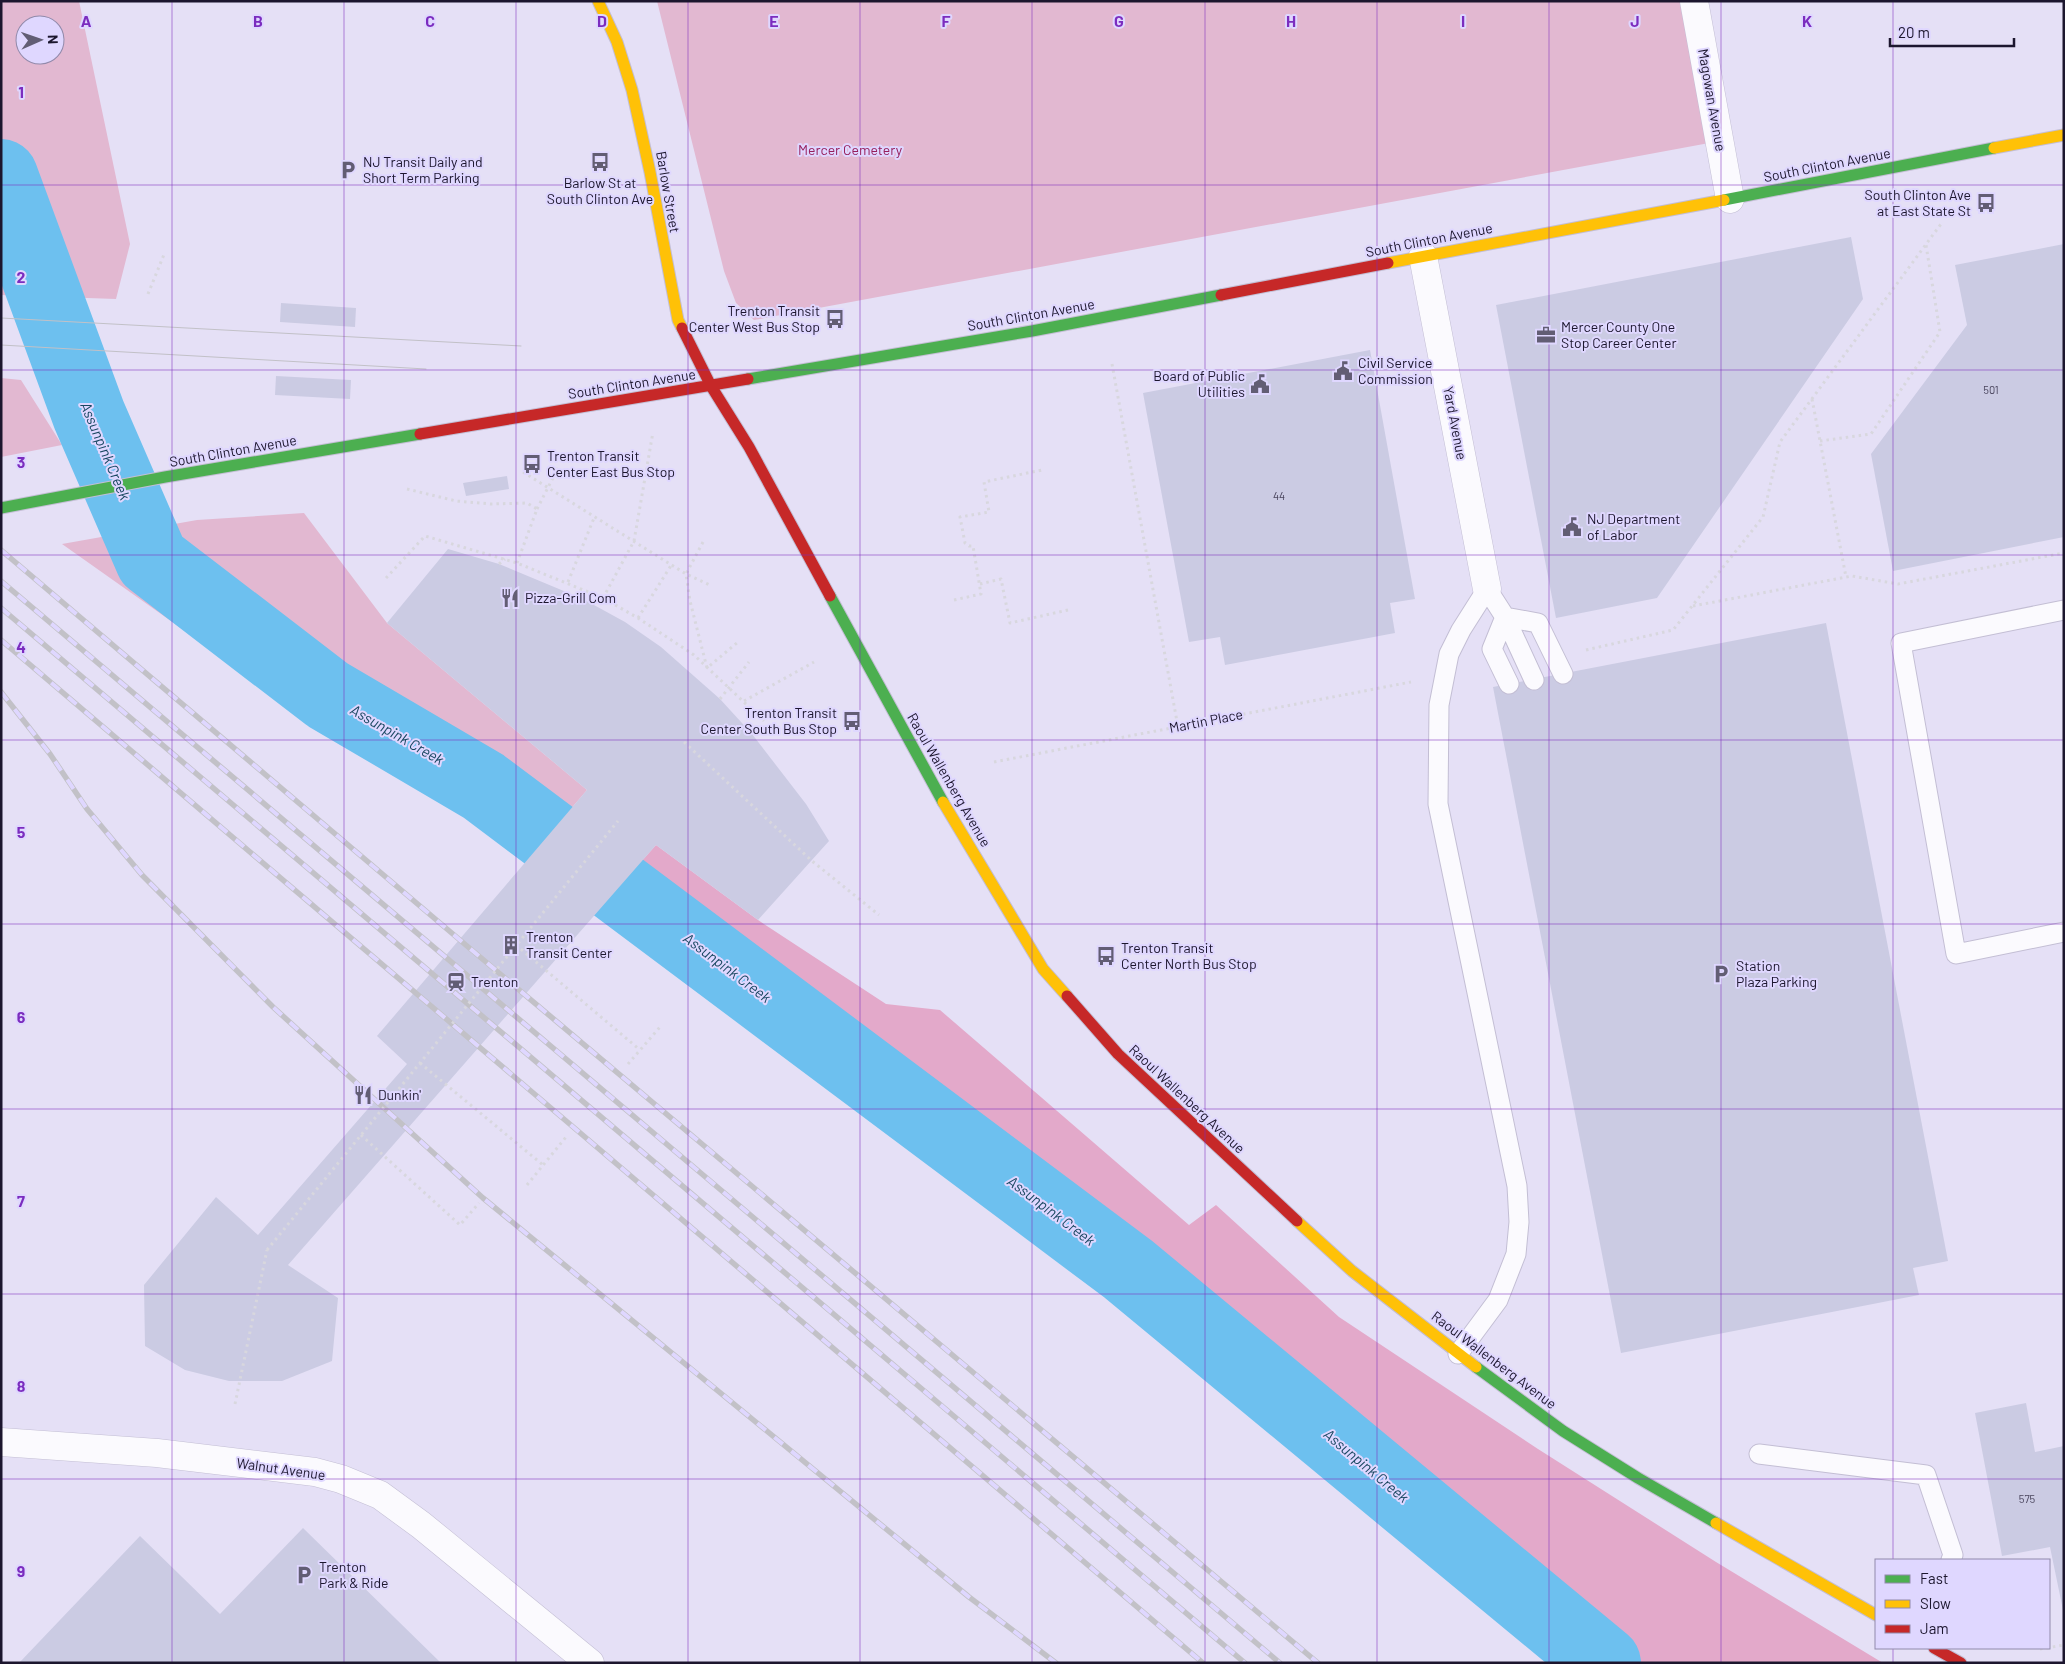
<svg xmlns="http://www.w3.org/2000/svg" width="2065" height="1664" font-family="Barlow,sans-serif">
  <rect width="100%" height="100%" fill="#e5e0f6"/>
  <!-- green -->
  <path fill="#e2b8d1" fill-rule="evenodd" d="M 1,1 L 79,1 L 130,244 L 116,299 L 1,295 ZM 25,25 L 55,25 L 55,55 L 25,55 Z
    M 657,1 L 1694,1 L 1720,141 L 754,320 L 736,303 L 724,271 Z
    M 1,378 L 21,380 L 62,445 L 1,457 Z
    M 304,513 L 387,623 L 587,790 L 528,859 L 219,655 L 62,544 L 197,520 Z"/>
  <!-- forest -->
  <path fill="#e3a9ca" d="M 656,845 L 758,920 L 886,1004 L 940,1010 L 1189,1225 L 1216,1205 L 1339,1317 L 1538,1449 L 1716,1562 L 1883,1663 L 1558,1663 L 1052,1236 L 598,910 Z"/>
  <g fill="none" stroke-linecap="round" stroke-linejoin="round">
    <!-- river -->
    <path stroke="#6dc0ef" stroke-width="74" d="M 1,176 L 89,415 L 152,560 L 328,695 L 483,786 L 1128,1269 L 1604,1663"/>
  </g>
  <!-- building -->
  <path fill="#cbcbe3" d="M 1851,237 L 1863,299 L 1657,598 L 1556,618 L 1496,305 Z
    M 2064,244 L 2064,537 L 1893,571 L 1871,454 L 1967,325 L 1955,265 Z
    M 281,303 L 356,308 L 355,327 L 280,322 Z
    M 1370,350 L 1415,599 L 1390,603 L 1395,633 L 1225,665 L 1220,637 L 1189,642 L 1143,393 Z
    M 276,376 L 351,380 L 350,399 L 275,395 Z
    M 507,476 L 509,489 L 466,496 L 463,483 Z
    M 448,549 L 499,564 L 583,599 L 625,622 L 661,647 L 720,699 L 752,734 L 806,804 L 829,841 L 758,920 L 656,845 L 288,1265 L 338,1298 L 332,1361 L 282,1381 L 229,1381 L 185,1370 L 145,1346 L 144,1285 L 216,1197 L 258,1235 L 407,1064 L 377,1036 L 587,790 L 387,623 Z
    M 1826,623 L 1948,1261 L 1913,1268 L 1919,1295 L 1621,1353 L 1493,687 Z
    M 2026,1403 L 2035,1452 L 2064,1446 L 2064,1615 L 2050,1547 L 2002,1556 L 1975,1413 Z
    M 303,1528 L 441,1663 L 19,1663 L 140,1536 L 220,1614 Z"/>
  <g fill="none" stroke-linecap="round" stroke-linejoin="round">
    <!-- lane casing -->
    <g stroke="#c3bed4" stroke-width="21">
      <path id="lane" d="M 2064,610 L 1901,643 L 1956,954 L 2064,932
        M 1505,617 L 1538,623 L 1563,674
        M 1505,617 L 1492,649 L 1509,684
        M 1458,1354 L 1498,1300 L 1516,1254 L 1519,1222 L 1517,1186 L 1438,804 L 1439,705 L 1449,654 L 1461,630 L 1487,589 L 1505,617 L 1534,680
        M 1759,1454 L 1926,1475 L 1953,1555 L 1951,1560"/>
    </g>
    <!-- street casing -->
    <g stroke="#c3bed4" stroke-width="29">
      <path id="street" d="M 1694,1 L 1730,199
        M 1423,256 L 1487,589
        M 1,1442 L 157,1453 L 315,1472 L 341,1479 L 380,1495 L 421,1525 L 590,1663"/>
    </g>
    <!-- fast casing -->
    <g stroke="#c3bed4" stroke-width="13">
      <path id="fast" d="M 1724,200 L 1994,148
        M 748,379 L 1032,331 L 1221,295
        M 1,508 L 165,477 L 420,434
        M 830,596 L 943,802
        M 1476,1367 L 1563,1431 L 1638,1478 L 1716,1523"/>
    </g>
    <!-- slow casing -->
    <g stroke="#c3bed4" stroke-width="13">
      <path id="slow" d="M 598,1 L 617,42 L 632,90 L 650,172 L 678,320 L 682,328
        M 1994,148 L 2064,135
        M 1388,263 L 1724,200
        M 943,802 L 1043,969 L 1067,996
        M 1297,1221 L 1352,1271 L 1476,1367
        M 1716,1523 L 1876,1615"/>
    </g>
    <!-- jam casing -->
    <g stroke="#c3bed4" stroke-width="13">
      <path id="jam" d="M 1221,295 L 1388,263
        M 682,328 L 711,386 L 749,447 L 830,596
        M 420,434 L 748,379
        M 1067,996 L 1118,1054 L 1297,1221
        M 1934,1648 L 1961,1663"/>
    </g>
    <!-- path -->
    <path stroke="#d8d7de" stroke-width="3" stroke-dasharray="2.5 4" stroke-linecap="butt" d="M 148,294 L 165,252
      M 1112,364 L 1178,727
      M 1812,399 L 1846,577
      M 1820,441 L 1871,434 L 1940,332 L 1926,245
      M 523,472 L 686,574 L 712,586
      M 407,489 L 456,501 L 491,504 L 527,503 L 537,509 L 517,563
      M 537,509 L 558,468
      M 703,542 L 686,574 L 690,601 L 707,668 L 738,642
      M 499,564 L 505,559
      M 386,578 L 425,536 L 517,563 L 603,598 L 638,618 L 694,655 L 764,721
      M 568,582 L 594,518
      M 980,584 L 1001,579 L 1010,623 L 1068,610
      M 603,598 L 634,541 L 653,432
      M 954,600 L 981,594 L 973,546 L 969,546 L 965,543 L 960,517 L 989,512 L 984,482 L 1042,470
      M 1693,606 L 1852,576 L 1898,584 L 2064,553
      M 638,618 L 672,564
      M 1586,650 L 1673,630 L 1763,517 L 1780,442 L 1941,224
      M 720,699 L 749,662
      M 744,701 L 814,662
      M 684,742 L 812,861 L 879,915
      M 994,762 L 1411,682
      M 516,945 L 640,1050
      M 420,1063 L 543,1165
      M 628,1064 L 660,1027
      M 361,1135 L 460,1225 L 479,1203
      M 527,1185 L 566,1137
      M 235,1404 L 267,1250
      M 2040,1649 L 2064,1645"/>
    <!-- lane -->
    <use href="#lane" stroke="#fbfafe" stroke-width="19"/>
    <!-- street -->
    <use href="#street" stroke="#fbfafe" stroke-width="28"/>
    <!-- fast -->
    <use href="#fast" stroke="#4caf50" stroke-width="11"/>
    <!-- slow -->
    <use href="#slow" stroke="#ffc107" stroke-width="11"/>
    <!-- jam -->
    <use href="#jam" stroke="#c62828" stroke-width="11"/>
    <!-- tram -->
    <path stroke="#c2c1c7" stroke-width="1" d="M 1,318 L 521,346
      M 1,345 L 426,369"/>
    <!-- rail casing -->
    <g stroke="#c2c1c7" stroke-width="5.5">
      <path id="rail" d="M 1,550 L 467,946 L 1318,1663
        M 1,581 L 1280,1663
        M 1,608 L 1245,1663
        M 1,640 L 1203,1663
        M 1,692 L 50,754 L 87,809 L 142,875 L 273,1007 L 483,1198 L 969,1597 L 1056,1663"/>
    </g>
    <!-- rail -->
    <use href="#rail" stroke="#dfd7ff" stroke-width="4" stroke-dasharray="11" stroke-linecap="butt"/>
    <!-- path-bridge -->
    <path stroke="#d8d7de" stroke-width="3" stroke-dasharray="2.5 4" stroke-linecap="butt" d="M 267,1250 L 618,821"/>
  </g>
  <!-- grid -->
  <path fill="none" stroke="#7b2cbf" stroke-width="1" stroke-opacity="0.55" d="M 172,1 L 172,1663M 344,1 L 344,1663M 516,1 L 516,1663M 688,1 L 688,1663M 860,1 L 860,1663M 1032,1 L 1032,1663M 1205,1 L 1205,1663M 1377,1 L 1377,1663M 1549,1 L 1549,1663M 1721,1 L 1721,1663M 1893,1 L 1893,1560M 1,185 L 2064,185M 1,370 L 2064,370M 1,555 L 2064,555M 1,740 L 2064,740M 1,924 L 2064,924M 1,1109 L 2064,1109M 1,1294 L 2064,1294M 1,1479 L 2064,1479M 1893,1648 L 1893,1663"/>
  <!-- icons -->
  <defs>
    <g id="bus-bare" transform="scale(1.5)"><path d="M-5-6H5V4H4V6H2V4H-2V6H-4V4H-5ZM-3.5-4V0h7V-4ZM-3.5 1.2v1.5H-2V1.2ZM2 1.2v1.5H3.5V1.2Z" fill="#625d74" stroke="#dfd7ff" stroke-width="2.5" paint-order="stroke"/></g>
    <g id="parking-bare" transform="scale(1.5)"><path d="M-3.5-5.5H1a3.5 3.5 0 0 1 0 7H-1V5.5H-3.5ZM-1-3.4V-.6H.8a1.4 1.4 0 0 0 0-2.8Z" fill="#625d74" stroke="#dfd7ff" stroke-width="2.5" paint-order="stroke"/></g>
    <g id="office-bare" transform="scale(1.5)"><path d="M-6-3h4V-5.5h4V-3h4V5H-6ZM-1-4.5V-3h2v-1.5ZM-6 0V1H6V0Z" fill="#625d74" stroke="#dfd7ff" stroke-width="2.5" paint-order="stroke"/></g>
    <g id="civic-bare" transform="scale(1.5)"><path d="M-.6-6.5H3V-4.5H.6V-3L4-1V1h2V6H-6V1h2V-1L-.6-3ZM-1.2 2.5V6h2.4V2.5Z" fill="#625d74" stroke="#dfd7ff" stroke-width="2.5" paint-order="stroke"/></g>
    <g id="restaurant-bare" transform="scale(1.5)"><path d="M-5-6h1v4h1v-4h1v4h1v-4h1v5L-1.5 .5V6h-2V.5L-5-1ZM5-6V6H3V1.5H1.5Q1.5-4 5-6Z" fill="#625d74" stroke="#dfd7ff" stroke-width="2.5" paint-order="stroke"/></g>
    <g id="building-bare" transform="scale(1.5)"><path d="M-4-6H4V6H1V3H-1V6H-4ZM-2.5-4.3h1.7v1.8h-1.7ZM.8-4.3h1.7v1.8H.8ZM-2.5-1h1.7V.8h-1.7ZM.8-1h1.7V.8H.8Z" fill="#625d74" stroke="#dfd7ff" stroke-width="2.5" paint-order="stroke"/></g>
    <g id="station-bare" transform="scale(1.5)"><path d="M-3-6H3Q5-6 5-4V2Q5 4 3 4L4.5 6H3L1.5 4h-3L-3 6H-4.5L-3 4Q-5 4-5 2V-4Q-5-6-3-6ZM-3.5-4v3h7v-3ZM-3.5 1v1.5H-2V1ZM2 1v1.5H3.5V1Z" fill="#625d74" stroke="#dfd7ff" stroke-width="2.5" paint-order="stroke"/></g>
  </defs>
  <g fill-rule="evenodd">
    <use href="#bus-bare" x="600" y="162"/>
    <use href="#parking-bare" x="348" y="170"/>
    <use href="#bus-bare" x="1986" y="203"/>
    <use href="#bus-bare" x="835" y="319"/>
    <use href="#office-bare" x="1546" y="335"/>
    <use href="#civic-bare" x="1343" y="371"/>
    <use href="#civic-bare" x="1260" y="384"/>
    <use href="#bus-bare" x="532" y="464"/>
    <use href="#civic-bare" x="1572" y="527"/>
    <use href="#restaurant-bare" x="510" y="598"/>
    <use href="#bus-bare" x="852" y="721"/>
    <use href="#building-bare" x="511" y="945"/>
    <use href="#bus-bare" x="1106" y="956"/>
    <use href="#parking-bare" x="1721" y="974"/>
    <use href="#station-bare" x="456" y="982"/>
    <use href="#restaurant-bare" x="363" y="1095"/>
    <use href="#parking-bare" x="304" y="1575"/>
  </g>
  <g text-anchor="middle" stroke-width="4" stroke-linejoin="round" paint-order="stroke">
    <!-- number labels -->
    <g font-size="11" fill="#4a455d">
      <text x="1991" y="394">501</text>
      <text x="1279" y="500">44</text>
      <text x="2027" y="1503">575</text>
    </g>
    <!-- street labels -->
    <g font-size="14" fill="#1c162e" stroke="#dfd7ff">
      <text transform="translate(1712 100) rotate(80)" y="5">Magowan Avenue</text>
      <text transform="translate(1827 165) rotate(-11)" y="5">South Clinton Avenue</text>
      <text transform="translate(668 192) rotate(80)" y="5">Barlow Street</text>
      <text transform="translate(1429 240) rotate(-11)" y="5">South Clinton Avenue</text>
      <text transform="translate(1031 315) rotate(-10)" y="5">South Clinton Avenue</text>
      <text transform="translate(632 384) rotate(-9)" y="5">South Clinton Avenue</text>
      <text transform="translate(1455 423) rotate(79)" y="5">Yard Avenue</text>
      <text transform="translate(233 451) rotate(-10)" y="5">South Clinton Avenue</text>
      <text transform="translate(1206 721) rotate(-11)" y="5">Martin Place</text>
      <text transform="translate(949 780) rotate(60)" y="5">Raoul Wallenberg Avenue</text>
      <text transform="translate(1187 1099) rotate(43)" y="5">Raoul Wallenberg Avenue</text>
      <text transform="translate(1494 1360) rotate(37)" y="5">Raoul Wallenberg Avenue</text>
      <text transform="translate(281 1469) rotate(8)" y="5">Walnut Avenue</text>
    </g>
    <!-- park labels -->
    <g font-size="14" fill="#961e5c" stroke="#dfd7ff">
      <text x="850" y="155">Mercer Cemetery</text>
    </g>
    <!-- poi labels -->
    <g font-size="14" fill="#1c162e" stroke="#dfd7ff" text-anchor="start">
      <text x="363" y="167">NJ Transit Daily and<tspan x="363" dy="16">Short Term Parking</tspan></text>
      <text x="600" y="188" text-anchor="middle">Barlow St at<tspan x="600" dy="16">South Clinton Ave</tspan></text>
      <text x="1971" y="200" text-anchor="end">South Clinton Ave<tspan x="1971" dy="16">at East State St</tspan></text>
      <text x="820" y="316" text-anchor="end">Trenton Transit<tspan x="820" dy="16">Center West Bus Stop</tspan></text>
      <text x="1561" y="332">Mercer County One<tspan x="1561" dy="16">Stop Career Center</tspan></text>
      <text x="1358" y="368">Civil Service<tspan x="1358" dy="16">Commission</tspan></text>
      <text x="1245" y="381" text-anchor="end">Board of Public<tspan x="1245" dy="16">Utilities</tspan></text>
      <text x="547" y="461">Trenton Transit<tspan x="547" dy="16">Center East Bus Stop</tspan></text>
      <text x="1587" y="524">NJ Department<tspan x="1587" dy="16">of Labor</tspan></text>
      <text x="525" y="603">Pizza-Grill Com</text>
      <text x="837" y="718" text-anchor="end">Trenton Transit<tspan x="837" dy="16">Center South Bus Stop</tspan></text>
      <text x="526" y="942">Trenton<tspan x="526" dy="16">Transit Center</tspan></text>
      <text x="1121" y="953">Trenton Transit<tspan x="1121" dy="16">Center North Bus Stop</tspan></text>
      <text x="1736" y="971">Station<tspan x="1736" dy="16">Plaza Parking</tspan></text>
      <text x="471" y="987">Trenton</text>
      <text x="378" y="1100">Dunkin'</text>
      <text x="319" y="1572">Trenton<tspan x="319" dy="16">Park &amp; Ride</tspan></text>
    </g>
    <!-- water labels -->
    <g font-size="15" font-style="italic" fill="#184760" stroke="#dfd7ff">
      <text transform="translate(105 451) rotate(67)" y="5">Assunpink Creek</text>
      <text transform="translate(397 735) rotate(30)" y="5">Assunpink Creek</text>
      <text transform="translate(727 968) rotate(37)" y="5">Assunpink Creek</text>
      <text transform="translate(1051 1211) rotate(37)" y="5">Assunpink Creek</text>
      <text transform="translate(1366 1466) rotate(40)" y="5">Assunpink Creek</text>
    </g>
  </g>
  <g font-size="16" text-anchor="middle" font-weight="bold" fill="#7b2cbf" stroke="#dfd7ff" stroke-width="4" stroke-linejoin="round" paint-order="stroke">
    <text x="86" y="27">A</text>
    <text x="258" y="27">B</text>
    <text x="430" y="27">C</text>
    <text x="602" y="27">D</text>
    <text x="774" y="27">E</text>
    <text x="946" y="27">F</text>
    <text x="1119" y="27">G</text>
    <text x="1291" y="27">H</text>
    <text x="1463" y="27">I</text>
    <text x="1635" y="27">J</text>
    <text x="1807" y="27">K</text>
    <text x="21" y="98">1</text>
    <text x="21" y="283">2</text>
    <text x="21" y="468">3</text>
    <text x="21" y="653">4</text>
    <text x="21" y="838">5</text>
    <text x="21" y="1023">6</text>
    <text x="21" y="1207">7</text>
    <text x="21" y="1392">8</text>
    <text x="21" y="1577">9</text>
  </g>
  <!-- border -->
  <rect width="2065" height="1664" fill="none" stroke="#1c162e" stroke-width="5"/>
  <!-- legend -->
  <rect x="1875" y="1559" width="175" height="90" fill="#dfd7ff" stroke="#918aab"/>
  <rect x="1885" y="1575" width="25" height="8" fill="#4caf50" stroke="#918aab"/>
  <text x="1920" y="1584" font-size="15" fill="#1c162e">Fast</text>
  <rect x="1885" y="1600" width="25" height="8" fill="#ffc107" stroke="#918aab"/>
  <text x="1920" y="1609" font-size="15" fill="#1c162e">Slow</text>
  <rect x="1885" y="1625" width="25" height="8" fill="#c62828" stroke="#918aab"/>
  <text x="1920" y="1634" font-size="15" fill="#1c162e">Jam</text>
  <!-- north arrow -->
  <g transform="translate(40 40) rotate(88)"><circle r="24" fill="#dfd7ff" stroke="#918aab"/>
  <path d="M0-4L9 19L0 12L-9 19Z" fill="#625d74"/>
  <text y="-8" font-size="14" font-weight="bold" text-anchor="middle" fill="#1c162e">N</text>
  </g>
  <!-- scale -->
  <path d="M1890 38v8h124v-8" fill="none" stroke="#1c162e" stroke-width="2.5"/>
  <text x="1898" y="38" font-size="15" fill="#1c162e" stroke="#dfd7ff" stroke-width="4" paint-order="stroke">20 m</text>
</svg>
